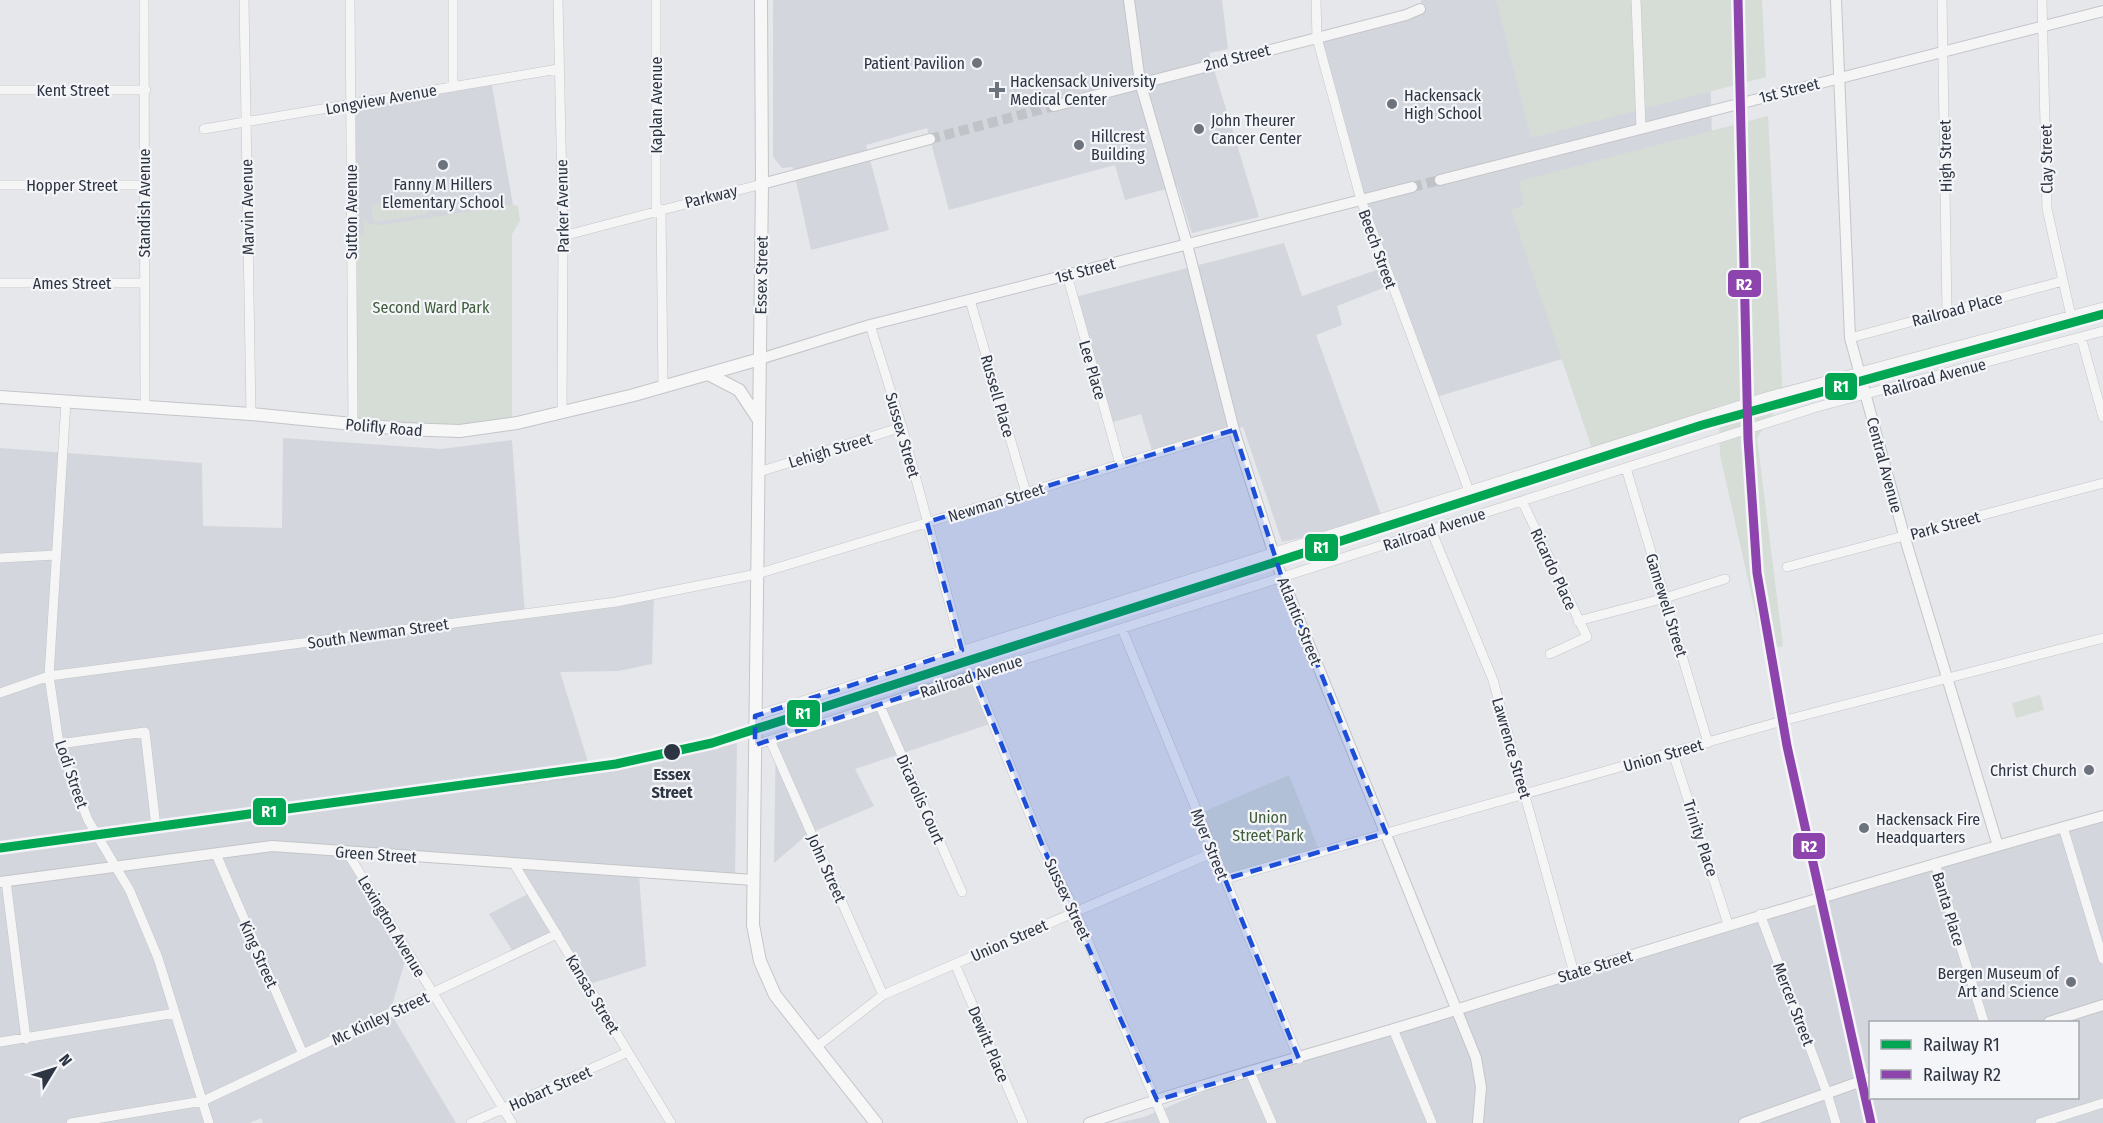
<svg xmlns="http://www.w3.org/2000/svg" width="2103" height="1123" font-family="'Fira Sans Condensed',sans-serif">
  <rect width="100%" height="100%" fill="#e5e7ea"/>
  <!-- built -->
  <path fill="#d4d6dd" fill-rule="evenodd" d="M 773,0 L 1222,0 L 1228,49 L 1209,53 L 1259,217 L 1192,233 L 1177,186 L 1125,200 L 1115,165 L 949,210 L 927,128 L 866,145 L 889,230 L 811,250 L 793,167 L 782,168 L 773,157 Z
    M 1421,0 L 1708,0 L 1720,417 L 1594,454 L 1562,359 L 1433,398 L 1391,285 L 1337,306 L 1342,325 L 1316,335 L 1383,520 L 1282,542 L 1243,427 L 1153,454 L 1141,414 L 1110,423 L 1075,297 L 1284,243 L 1302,296 L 1385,267 L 1317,38 L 1421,10 Z
    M 491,80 L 513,205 L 398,231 L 352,237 L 351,104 Z
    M 283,438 L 441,449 L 512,440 L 525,616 L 654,592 L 652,664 L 618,671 L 560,672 L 589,765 L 625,767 L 737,743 L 735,879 L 639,875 L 646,966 L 587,985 L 557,937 L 515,955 L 489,914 L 530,893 L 511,865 L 351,853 L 408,951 L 390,1012 L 456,1123 L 263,1123 L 261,1118 L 250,1123 L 0,1123 L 0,448 L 202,463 L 203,526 L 282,528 Z
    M 968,670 L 993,723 L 855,769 L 874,806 L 808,834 L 774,863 L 776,733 Z
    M 2103,816 L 2103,1123 L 1118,1123 L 1144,1117 L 1250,1072 ZM 1870,1022 L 2078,1022 L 2078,1098 L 1870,1098 Z"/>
  <!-- green -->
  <path fill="#d6ddd6" d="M 1496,0 L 1762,0 L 1766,77 L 1531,138 Z
    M 1768,116 L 1783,399 L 1757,438 L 1783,646 L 1764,651 L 1720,455 L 1719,418 L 1594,454 L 1511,210 L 1524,205 L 1519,181 Z
    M 425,197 L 427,214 L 374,222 L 371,205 Z
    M 513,205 L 518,206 L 520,221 L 512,234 L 512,424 L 488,428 L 353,425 L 352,237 L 364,235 L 364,219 L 368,224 L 382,225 Z
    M 2040,695 L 2044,710 L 2016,718 L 2012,703 Z
    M 1289,775 L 1320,852 L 1225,879 L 1198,814 Z"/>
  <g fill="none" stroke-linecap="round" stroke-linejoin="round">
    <!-- tertiary-tunnel -->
    <path stroke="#c0c3c8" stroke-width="10" stroke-dasharray="10 5" stroke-linecap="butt" d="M 930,139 L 1054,106
      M 1412,187 L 1440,180"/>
    <!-- minor casing -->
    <g stroke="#c3c5c8" stroke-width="10">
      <path id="minor" d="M 144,0 L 145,406
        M 244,0 L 251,414
        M 350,0 L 353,425
        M 453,0 L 453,87
        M 558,0 L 563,236 L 562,412
        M 656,0 L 656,210
        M 1316,0 L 1317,38 L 1361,200 L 1469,491
        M 1636,0 L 1641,127
        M 1942,0 L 1947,312
        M 2042,0 L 2047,209 L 2071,316
        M 0,90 L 146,90
        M 204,129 L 558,69
        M 0,185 L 144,185
        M 661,209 L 663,387
        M 563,236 L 762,184
        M 1067,275 L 1120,464
        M 0,283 L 144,283
        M 970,300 L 1026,493
        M 870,325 L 902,427 L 962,650
        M 2081,337 L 2103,417
        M 1850,338 L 2063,281
        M 66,401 L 49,676 L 59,744 L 88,820 L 130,891 L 158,958 L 209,1123
        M 1626,468 L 1708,743
        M 759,472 L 902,427
        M 1522,501 L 1587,637 L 1550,654
        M 1431,530 L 1493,680 L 1574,973
        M 0,558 L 56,555
        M 1787,567 L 2103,483
        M 1578,621 L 1665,598 L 1725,579
        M 1122,629 L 1299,1059
        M 973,674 L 1043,847 L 1075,911 L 1165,1123
        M 0,693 L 49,676 L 616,602 L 757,574 L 1234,430
        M 880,706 L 962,892
        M 755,716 L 1766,397 L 2103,307
        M 770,740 L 883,995
        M 59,744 L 145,732 L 155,818
        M 755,745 L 1817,407 L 2103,331
        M 1673,753 L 1728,924
        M 2063,827 L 2103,959
        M 347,852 L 512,1123
        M 216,854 L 303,1054
        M 1935,863 L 1984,1022
        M 514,864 L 671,1123
        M 1225,879 L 1782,721 L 2103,638
        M 6,881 L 26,1039
        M 1760,914 L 1827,1093 L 1836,1123
        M 955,964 L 1023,1123
        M 1393,1029 L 1432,1123
        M 0,1042 L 175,1013
        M 815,1048 L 883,995 L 1214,852
        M 1250,1072 L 1272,1123
        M 71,1123 L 203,1101 L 557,934
        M 471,1123 L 628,1052
        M 2040,1123 L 2103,1103"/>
    </g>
    <!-- tertiary casing -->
    <g stroke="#c3c5c8" stroke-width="12">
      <path id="tertiary" d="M 1129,0 L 1140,82 L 1187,244 L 1234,430 L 1278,567 L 1476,1058 L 1481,1087 L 1478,1123
        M 1836,0 L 1850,338 L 1904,535 L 1998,846
        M 1054,106 L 1406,15 L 1420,9
        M 1440,180 L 2103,11
        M 762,184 L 930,139
        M 760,359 L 870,325 L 1412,187
        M 0,882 L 272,846 L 753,880
        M 2049,1022 L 2103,1005
        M 1089,1123 C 1201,1083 1317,1053 1430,1018 C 1654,948 1877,879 2103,816
        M 1744,1123 L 1870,1078"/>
    </g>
    <!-- secondary casing -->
    <g stroke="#c3c5c8" stroke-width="14">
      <path id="secondary" d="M 761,0 L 762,184 L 753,925 L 760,961 L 775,995 L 876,1123
        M 708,374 L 739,390 L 759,420
        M 0,397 L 251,414 L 403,429 L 460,431 L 517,423 L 634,395 L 760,359"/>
    </g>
    <!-- minor -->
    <use href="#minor" stroke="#f5f5f6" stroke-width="9"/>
    <!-- tertiary -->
    <use href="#tertiary" stroke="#f5f5f6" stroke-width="10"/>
    <!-- secondary -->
    <use href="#secondary" stroke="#f7f7f8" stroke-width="12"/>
    <!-- rail casing -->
    <g stroke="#cecfd1" stroke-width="4.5">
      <path id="rail" d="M 1738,0 L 1748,439 L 1757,573 L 1787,746 L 1871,1123
        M 433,789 L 525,783 L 617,769 L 713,747"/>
    </g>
    <!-- rail -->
    <use href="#rail" stroke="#f4f5f8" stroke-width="2" stroke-dasharray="7" stroke-linecap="butt"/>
    <!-- rail-1 casing -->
    <g stroke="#f4f5f8" stroke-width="14">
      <path id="rail-1" d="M 0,848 L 616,764 L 712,743 L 1702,425 L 2103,314"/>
    </g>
    <!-- rail-2 casing -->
    <g stroke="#f4f5f8" stroke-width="14">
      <path id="rail-2" d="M 1738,0 L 1748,439 L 1757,573 L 1787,746 L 1871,1123"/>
    </g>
    <!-- rail-1 -->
    <use href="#rail-1" stroke="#00a651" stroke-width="9"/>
    <!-- rail-2 -->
    <use href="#rail-2" stroke="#8e44ad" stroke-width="9"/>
  </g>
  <!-- marked area -->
  <path fill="#1d4ed8" fill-opacity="0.2" stroke="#1d4ed8" stroke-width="4.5" stroke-dasharray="12 8" stroke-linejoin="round" d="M 1234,430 L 1282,578 L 1386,833 L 1225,879 L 1299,1059 L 1157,1100 L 1043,847 L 973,674 L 755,745 L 755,716 L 962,650 L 927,522 Z"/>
  <!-- markers -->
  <g fill="#6d737d" stroke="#f4f5f8" stroke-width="2">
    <circle cx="977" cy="63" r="6"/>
    <path d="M994 81h6v6h6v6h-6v6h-6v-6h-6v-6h6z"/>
    <circle cx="1392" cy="104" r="6"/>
    <circle cx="1199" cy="129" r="6"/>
    <circle cx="1079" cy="145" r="6"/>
    <circle cx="443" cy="165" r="6"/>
    <circle cx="2089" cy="770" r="6"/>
    <circle cx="1864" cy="828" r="6"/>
    <circle cx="2071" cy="982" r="6"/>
  </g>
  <circle fill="#2d3442" stroke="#f4f5f8" stroke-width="2" cx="672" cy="752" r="9"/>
  <g text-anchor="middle" stroke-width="4.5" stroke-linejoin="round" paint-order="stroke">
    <!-- street labels -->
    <g font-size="16" fill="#2d3442" stroke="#f4f5f8">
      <text transform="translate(1237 57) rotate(-14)" y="6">2nd Street</text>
      <text x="73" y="96">Kent Street</text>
      <text transform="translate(1789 90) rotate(-14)" y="6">1st Street</text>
      <text transform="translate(381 99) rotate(-10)" y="6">Longview Avenue</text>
      <text transform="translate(656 105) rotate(-90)" y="6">Kaplan Avenue</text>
      <text transform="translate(1945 156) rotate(-91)" y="6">High Street</text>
      <text transform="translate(2046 159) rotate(-91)" y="6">Clay Street</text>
      <text x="72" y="191">Hopper Street</text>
      <text transform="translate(711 196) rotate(-14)" y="6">Parkway</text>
      <text transform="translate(144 203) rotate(-90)" y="6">Standish Avenue</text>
      <text transform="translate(562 206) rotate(-91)" y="6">Parker Avenue</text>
      <text transform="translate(247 207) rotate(-91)" y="6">Marvin Avenue</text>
      <text transform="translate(351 212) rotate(-90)" y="6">Sutton Avenue</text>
      <text transform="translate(1378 249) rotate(70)" y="6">Beech Street</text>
      <text transform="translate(1085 270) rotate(-14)" y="6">1st Street</text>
      <text transform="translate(761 275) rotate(-89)" y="6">Essex Street</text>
      <text x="72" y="289">Ames Street</text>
      <text transform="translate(1957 309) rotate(-15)" y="6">Railroad Place</text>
      <text transform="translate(1093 370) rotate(74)" y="6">Lee Place</text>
      <text transform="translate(1934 377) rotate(-15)" y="6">Railroad Avenue</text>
      <text transform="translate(998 396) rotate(74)" y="6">Russell Place</text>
      <text transform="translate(384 427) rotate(5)" y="6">Polifly Road</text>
      <text transform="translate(903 435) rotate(74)" y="6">Sussex Street</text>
      <text transform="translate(830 450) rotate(-17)" y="6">Lehigh Street</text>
      <text transform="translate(1885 465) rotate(75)" y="6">Central Avenue</text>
      <text transform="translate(996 502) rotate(-17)" y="6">Newman Street</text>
      <text transform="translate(1945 525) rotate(-15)" y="6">Park Street</text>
      <text transform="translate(1434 529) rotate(-18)" y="6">Railroad Avenue</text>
      <text transform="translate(1554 569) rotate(65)" y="6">Ricardo Place</text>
      <text transform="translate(1667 605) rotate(73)" y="6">Gamewell Street</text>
      <text transform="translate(1300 621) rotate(68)" y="6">Atlantic Street</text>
      <text transform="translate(378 633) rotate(-8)" y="6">South Newman Street</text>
      <text transform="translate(971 676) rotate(-18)" y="6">Railroad Avenue</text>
      <text transform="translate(1512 748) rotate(74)" y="6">Lawrence Street</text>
      <text transform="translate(1663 755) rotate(-16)" y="6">Union Street</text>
      <text transform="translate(72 774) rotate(71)" y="6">Lodi Street</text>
      <text transform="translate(921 799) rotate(66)" y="6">Dicarolis Court</text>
      <text transform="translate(1701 838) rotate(72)" y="6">Trinity Place</text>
      <text transform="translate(1210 844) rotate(68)" y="6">Myer Street</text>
      <text transform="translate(376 854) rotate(4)" y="6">Green Street</text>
      <text transform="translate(827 868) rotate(66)" y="6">John Street</text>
      <text transform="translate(1068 899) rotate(65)" y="6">Sussex Street</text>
      <text transform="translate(1949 909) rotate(73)" y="6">Banta Place</text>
      <text transform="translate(392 926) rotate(59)" y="6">Lexington Avenue</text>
      <text transform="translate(1009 940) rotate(-24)" y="6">Union Street</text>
      <text transform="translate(259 954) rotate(66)" y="6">King Street</text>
      <text transform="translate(1595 966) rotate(-17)" y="6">State Street</text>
      <text transform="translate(593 994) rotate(59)" y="6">Kansas Street</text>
      <text transform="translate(1794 1004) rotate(69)" y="6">Mercer Street</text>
      <text transform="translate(380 1018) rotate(-25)" y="6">Mc Kinley Street</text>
      <text transform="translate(989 1044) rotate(67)" y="6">Dewitt Place</text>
      <text transform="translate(550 1088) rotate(-24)" y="6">Hobart Street</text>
    </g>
    <!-- poi labels -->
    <g font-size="16" fill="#2d3442" stroke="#f4f5f8" text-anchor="start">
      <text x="965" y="69" text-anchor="end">Patient Pavilion</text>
      <text x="1010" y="87">Hackensack University<tspan x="1010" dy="18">Medical Center</tspan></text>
      <text x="1404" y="101">Hackensack<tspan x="1404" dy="18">High School</tspan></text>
      <text x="1211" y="126">John Theurer<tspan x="1211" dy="18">Cancer Center</tspan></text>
      <text x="1091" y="142">Hillcrest<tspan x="1091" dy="18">Building</tspan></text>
      <text x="443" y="190" text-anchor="middle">Fanny M Hillers<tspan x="443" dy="18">Elementary School</tspan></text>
      <text x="2077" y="776" text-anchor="end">Christ Church</text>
      <text x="1876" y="825">Hackensack Fire<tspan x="1876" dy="18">Headquarters</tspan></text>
      <text x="2059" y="979" text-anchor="end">Bergen Museum of<tspan x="2059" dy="18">Art and Science</tspan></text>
    </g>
    <!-- park labels -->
    <g font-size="16" fill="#405d3b" stroke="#f4f5f8">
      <text x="431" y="313">Second Ward Park</text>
      <text x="1268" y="823">Union<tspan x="1268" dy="18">Street Park</tspan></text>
    </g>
    <!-- stop labels -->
    <g font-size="16" font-weight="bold" fill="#2d3442" stroke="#f4f5f8">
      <text x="672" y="780">Essex<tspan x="672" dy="18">Street</tspan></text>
    </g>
  </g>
  <g stroke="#f4f5f8" stroke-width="2">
    <rect x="1727" y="269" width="35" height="29" rx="6" fill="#8e44ad"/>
    <rect x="1824" y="372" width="34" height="29" rx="6" fill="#00a651"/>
    <rect x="1304" y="533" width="35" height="29" rx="6" fill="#00a651"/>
    <rect x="786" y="699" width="35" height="29" rx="6" fill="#00a651"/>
    <rect x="252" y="797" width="35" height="29" rx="6" fill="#00a651"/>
    <rect x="1792" y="832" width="34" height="28" rx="6" fill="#8e44ad"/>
  </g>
  <g font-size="16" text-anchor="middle" font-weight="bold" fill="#fff">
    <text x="1744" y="290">R2</text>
    <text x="1841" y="392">R1</text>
    <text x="1321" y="553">R1</text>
    <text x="803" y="719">R1</text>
    <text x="269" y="817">R1</text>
    <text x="1809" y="852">R2</text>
  </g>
  <!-- legend -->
  <rect x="1869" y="1021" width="210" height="78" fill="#f4f5f8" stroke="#a4a8af" stroke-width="1.5"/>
  <rect x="1881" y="1040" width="30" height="9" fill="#00a651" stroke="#a4a8af" stroke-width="1.5"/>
  <text x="1923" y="1051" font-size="18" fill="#2d3442">Railway R1</text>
  <rect x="1881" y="1070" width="30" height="9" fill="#8e44ad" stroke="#a4a8af" stroke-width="1.5"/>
  <text x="1923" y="1081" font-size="18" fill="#2d3442">Railway R2</text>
  <!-- north arrow -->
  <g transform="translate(54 1069) rotate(52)" stroke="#f4f5f8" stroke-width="4.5" paint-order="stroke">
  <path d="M0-4.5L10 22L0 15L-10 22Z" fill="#2d3442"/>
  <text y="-9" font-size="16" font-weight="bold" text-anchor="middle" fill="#2d3442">N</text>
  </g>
</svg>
